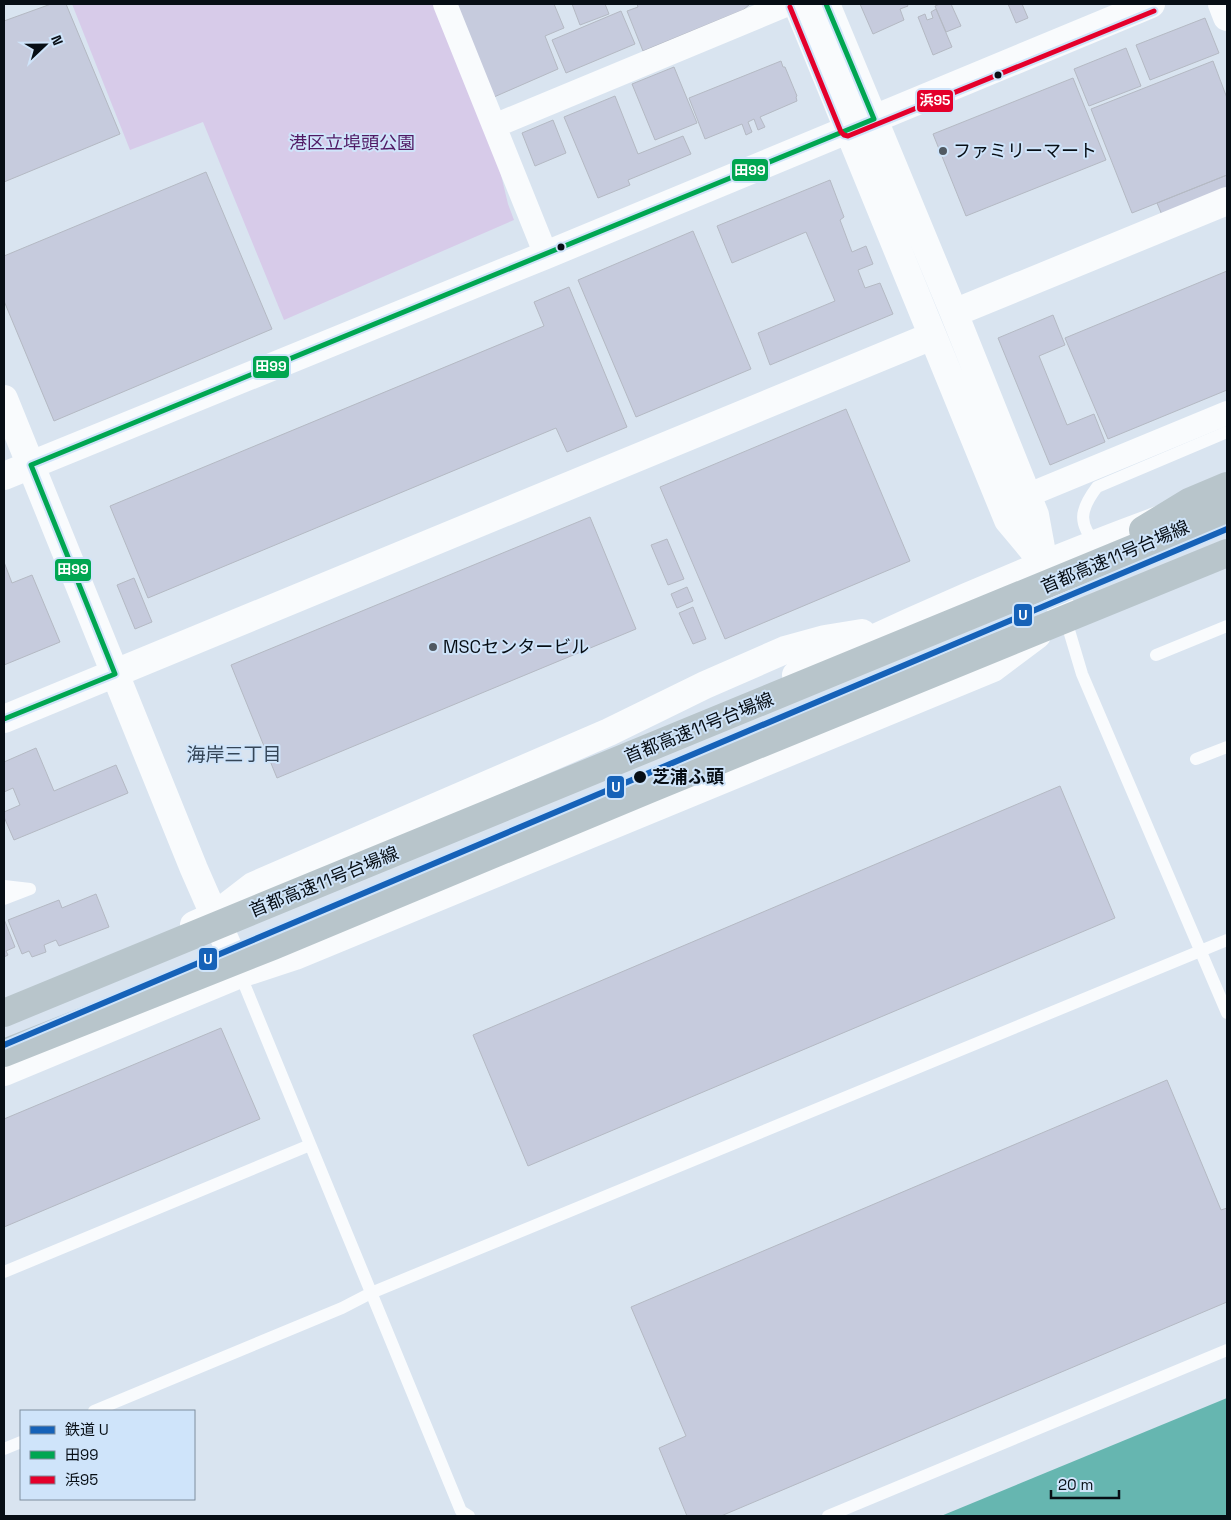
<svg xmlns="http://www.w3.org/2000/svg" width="1231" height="1520" font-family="'Space Grotesk','Noto Sans JP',sans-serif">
  <rect width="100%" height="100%" fill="#d9e4f0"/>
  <!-- green -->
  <path fill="#d7cbe9" d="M 72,4 L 436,4 L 494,146 L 508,204 L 514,220 L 284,320 L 203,122 L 130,150 Z"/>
  <!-- water -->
  <path fill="#66b6b0" d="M 1227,1398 L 1227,1516 L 941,1516 Z"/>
  <!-- building -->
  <path fill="#c6cbdd" stroke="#b4b9c3" d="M 51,4 L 66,4 L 120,134 L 4,182 L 4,21 Z
    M 456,4 L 554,4 L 564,28 L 545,36 L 558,69 L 494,97 Z
    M 572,4 L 605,4 L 609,14 L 580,25 Z
    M 637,4 L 750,4 L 743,10 L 643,51 L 627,11 L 638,7 Z
    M 860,4 L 907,4 L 908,6 L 900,9 L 904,20 L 873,34 Z
    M 940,4 L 951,4 L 961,26 L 946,32 L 935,6 Z
    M 1008,4 L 1022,4 L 1028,18 L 1016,23 Z
    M 936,9 L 952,47 L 933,55 L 918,17 L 925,14 L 927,20 L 933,18 L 931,12 Z
    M 621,11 L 635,44 L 566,73 L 552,40 Z
    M 1205,18 L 1219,53 L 1150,80 L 1136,45 Z
    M 1126,48 L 1141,86 L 1089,106 L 1074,69 Z
    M 781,61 L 783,67 L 785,67 L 797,96 L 796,97 L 797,101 L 760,117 L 765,127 L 758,130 L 754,119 L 748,122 L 752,132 L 746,135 L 742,124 L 705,139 L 689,98 Z
    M 1213,61 L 1227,98 L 1227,175 L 1132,213 L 1091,109 Z
    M 674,67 L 697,123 L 655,140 L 632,84 Z
    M 1073,78 L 1106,160 L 966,216 L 933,134 Z
    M 615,96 L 638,154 L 683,136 L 691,154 L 628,180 L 630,185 L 598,198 L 564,117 Z
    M 553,120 L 566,153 L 535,166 L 522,133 Z
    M 206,172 L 272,329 L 54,421 L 4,301 L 4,256 Z
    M 1227,175 L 1227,189 L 1162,215 L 1157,203 Z
    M 830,180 L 844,217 L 840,220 L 852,252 L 866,246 L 873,264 L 858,270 L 865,288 L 880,283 L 893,314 L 770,365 L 758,333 L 835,301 L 806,232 L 732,263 L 717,226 Z
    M 693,231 L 751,369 L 636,417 L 578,280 Z
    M 1227,271 L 1227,390 L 1108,439 L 1065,338 Z
    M 569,287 L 627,427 L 567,452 L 556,428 L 148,598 L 110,506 L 544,326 L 534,302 Z
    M 1053,315 L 1065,345 L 1039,356 L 1067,425 L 1094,414 L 1105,442 L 1050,465 L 998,338 Z
    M 846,409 L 910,561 L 725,639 L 660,487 Z
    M 590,517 L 636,629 L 277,778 L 231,665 Z
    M 667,539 L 684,579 L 668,585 L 651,545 Z
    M 4,562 L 12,583 L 32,575 L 60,642 L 4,665 Z
    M 134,578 L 152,622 L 135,629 L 117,585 Z
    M 687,587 L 693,601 L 677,608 L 671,594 Z
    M 693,607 L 706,639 L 693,644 L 679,613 Z
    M 36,748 L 54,791 L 116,765 L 128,793 L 14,840 L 4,817 L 4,812 L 20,805 L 13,788 L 4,792 L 4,762 Z
    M 1060,786 L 1115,918 L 528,1166 L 473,1035 Z
    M 96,894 L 109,927 L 59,946 L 56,940 L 44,945 L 46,952 L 32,957 L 29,951 L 22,954 L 8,920 L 59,900 L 62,908 Z
    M 4,919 L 15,947 L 6,951 L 8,955 L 4,957 Z
    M 221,1028 L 260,1119 L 4,1227 L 4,1119 Z
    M 1167,1080 L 1221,1210 L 1227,1208 L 1227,1302 L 721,1516 L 687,1516 L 659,1448 L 686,1436 L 631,1307 Z"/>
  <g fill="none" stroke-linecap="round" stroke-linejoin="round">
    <!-- service -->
    <path stroke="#f9fbfd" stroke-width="12" d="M 1097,546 C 1078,523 1079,511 1097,487 L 1227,432
      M 1065,617 L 1082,674 L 1227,1013
      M 1156,655 L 1227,626
      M 1196,759 L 1227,747
      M 4,886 L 30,889 L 4,899
      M 240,974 L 461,1511 L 469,1516
      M 4,1272 L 310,1145
      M 94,1411 L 342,1308 L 371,1293 L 1227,940
      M 4,1449 L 21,1442
      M 828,1516 L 1227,1350"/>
    <!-- minor -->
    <path stroke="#f9fbfd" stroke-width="24" d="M 445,4 L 546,255
      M 494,126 L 788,4
      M 1026,496 L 1227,413"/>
    <!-- tertiary -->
    <path stroke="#f9fbfd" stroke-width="28" d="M 797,4 L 1008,520 L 1043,562
      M 826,4 L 954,313 L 1035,515 L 1044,564 L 1064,615
      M 1222,4 L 1227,17
      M 954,313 L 1227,201
      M 4,399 L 194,869 L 240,974
      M 4,476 L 546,255 L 1151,4
      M 796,675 C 916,617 1038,564 1164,518
      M 4,719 L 932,336
      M 194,925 L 214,916 L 253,886 L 609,732 L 705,685 L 785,650 L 825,639 L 862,633
      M 4,1072 L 240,974 L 295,956 L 993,668 L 1037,635"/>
    <!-- motorway -->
    <path stroke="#b8c5cb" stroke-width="28" d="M 1143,530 L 1189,502 L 1227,486
      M 4,1013 L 1227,510
      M 4,1053 L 273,946 L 652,788 L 1227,553"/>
    <!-- bus-1 casing -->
    <g stroke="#cfe4fa" stroke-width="9">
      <path id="bus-1" d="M 31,465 L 874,119 L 826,4
        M 31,465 L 115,674
        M 4,719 L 115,674"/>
    </g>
    <!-- bus-2 casing -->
    <g stroke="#cfe4fa" stroke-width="9">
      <path id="bus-2" d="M 790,7 L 841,132 L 844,135 L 848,136 L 1154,11"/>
    </g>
    <!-- bus-1 -->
    <use href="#bus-1" stroke="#00a651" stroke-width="5"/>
    <!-- bus-2 -->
    <use href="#bus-2" stroke="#e4002b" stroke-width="5"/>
    <!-- rail-1 casing -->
    <g stroke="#cfe4fa" stroke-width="10">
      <path id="rail-1" d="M 4,1045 L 1227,529"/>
    </g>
    <!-- rail-1 -->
    <use href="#rail-1" stroke="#1662b8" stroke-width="6"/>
  </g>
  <!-- markers -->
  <g fill="#070e15" stroke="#cfe4fa" stroke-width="2">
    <circle cx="998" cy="75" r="4.5"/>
    <circle cx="561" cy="247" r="4.5"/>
    <circle cx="640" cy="777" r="7"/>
  </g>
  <g fill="#505962" stroke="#cfe4fa" stroke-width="2">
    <circle cx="943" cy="151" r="5"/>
    <circle cx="433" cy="647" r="5"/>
  </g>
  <g text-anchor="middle" stroke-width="4" stroke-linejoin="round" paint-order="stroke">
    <!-- park labels -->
    <g font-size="18" fill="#501964" stroke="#cfe4fa">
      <text x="352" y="149">港区立埠頭公園</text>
    </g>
    <!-- poi labels -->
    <g font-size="18" fill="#070e15" stroke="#cfe4fa" text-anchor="start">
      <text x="953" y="157">ファミリーマート</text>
      <text x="443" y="653">MSCセンタービル</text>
    </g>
    <!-- street labels -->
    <g font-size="18" fill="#070e15" stroke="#cfe4fa">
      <text transform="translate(1115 557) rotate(-23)" y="6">首都高速11号台場線</text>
      <text transform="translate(699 728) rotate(-22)" y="6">首都高速11号台場線</text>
      <text transform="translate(324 882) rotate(-22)" y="6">首都高速11号台場線</text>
    </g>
    <!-- stop labels -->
    <g font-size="18" font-weight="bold" fill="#070e15" stroke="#cfe4fa" text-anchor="start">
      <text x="652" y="783">芝浦ふ頭</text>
    </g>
    <!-- neighbourhood labels -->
    <g font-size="19" fill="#354658" stroke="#cfe4fa">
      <text x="234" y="761">海岸三丁目</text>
    </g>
  </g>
  <g stroke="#cfe4fa" stroke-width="2">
    <rect x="916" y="89" width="38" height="24" rx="5" fill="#e4002b"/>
    <rect x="731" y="158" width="38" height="24" rx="5" fill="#00a651"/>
    <rect x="252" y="355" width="38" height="24" rx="5" fill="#00a651"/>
    <rect x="54" y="558" width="38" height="24" rx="5" fill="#00a651"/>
    <rect x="1013" y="603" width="20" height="24" rx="5" fill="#1662b8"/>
    <rect x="606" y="775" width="19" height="24" rx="5" fill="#1662b8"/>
    <rect x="198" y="947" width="20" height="24" rx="5" fill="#1662b8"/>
  </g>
  <g font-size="14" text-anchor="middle" font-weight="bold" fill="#fff">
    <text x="935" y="105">浜95</text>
    <text x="750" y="175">田99</text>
    <text x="271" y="371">田99</text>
    <text x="73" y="574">田99</text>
    <text x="1023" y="620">U</text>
    <text x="616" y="792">U</text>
    <text x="208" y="964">U</text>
  </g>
  <!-- border -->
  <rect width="1231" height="1520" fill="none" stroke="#070e15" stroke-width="10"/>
  <!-- legend -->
  <rect x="20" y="1410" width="175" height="90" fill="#cfe4fa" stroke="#7f8e9e"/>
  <rect x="30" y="1426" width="25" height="8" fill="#1662b8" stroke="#7f8e9e"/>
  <text x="65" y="1435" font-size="15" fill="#070e15">鉄道 U</text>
  <rect x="30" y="1451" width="25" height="8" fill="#00a651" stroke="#7f8e9e"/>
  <text x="65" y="1460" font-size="15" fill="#070e15">田99</text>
  <rect x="30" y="1476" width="25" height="8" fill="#e4002b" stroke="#7f8e9e"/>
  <text x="65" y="1485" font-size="15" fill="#070e15">浜95</text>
  <!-- north arrow -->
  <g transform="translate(45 45) rotate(68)" stroke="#cfe4fa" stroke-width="4" paint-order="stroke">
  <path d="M0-4L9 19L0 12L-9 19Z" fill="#070e15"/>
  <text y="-8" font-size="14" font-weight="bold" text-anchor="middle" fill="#070e15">N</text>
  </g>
  <!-- scale -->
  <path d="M1051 1490v8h68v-8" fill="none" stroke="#070e15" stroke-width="2.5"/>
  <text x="1058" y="1490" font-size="15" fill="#070e15" stroke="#cfe4fa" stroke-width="4" paint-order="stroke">20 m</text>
</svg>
